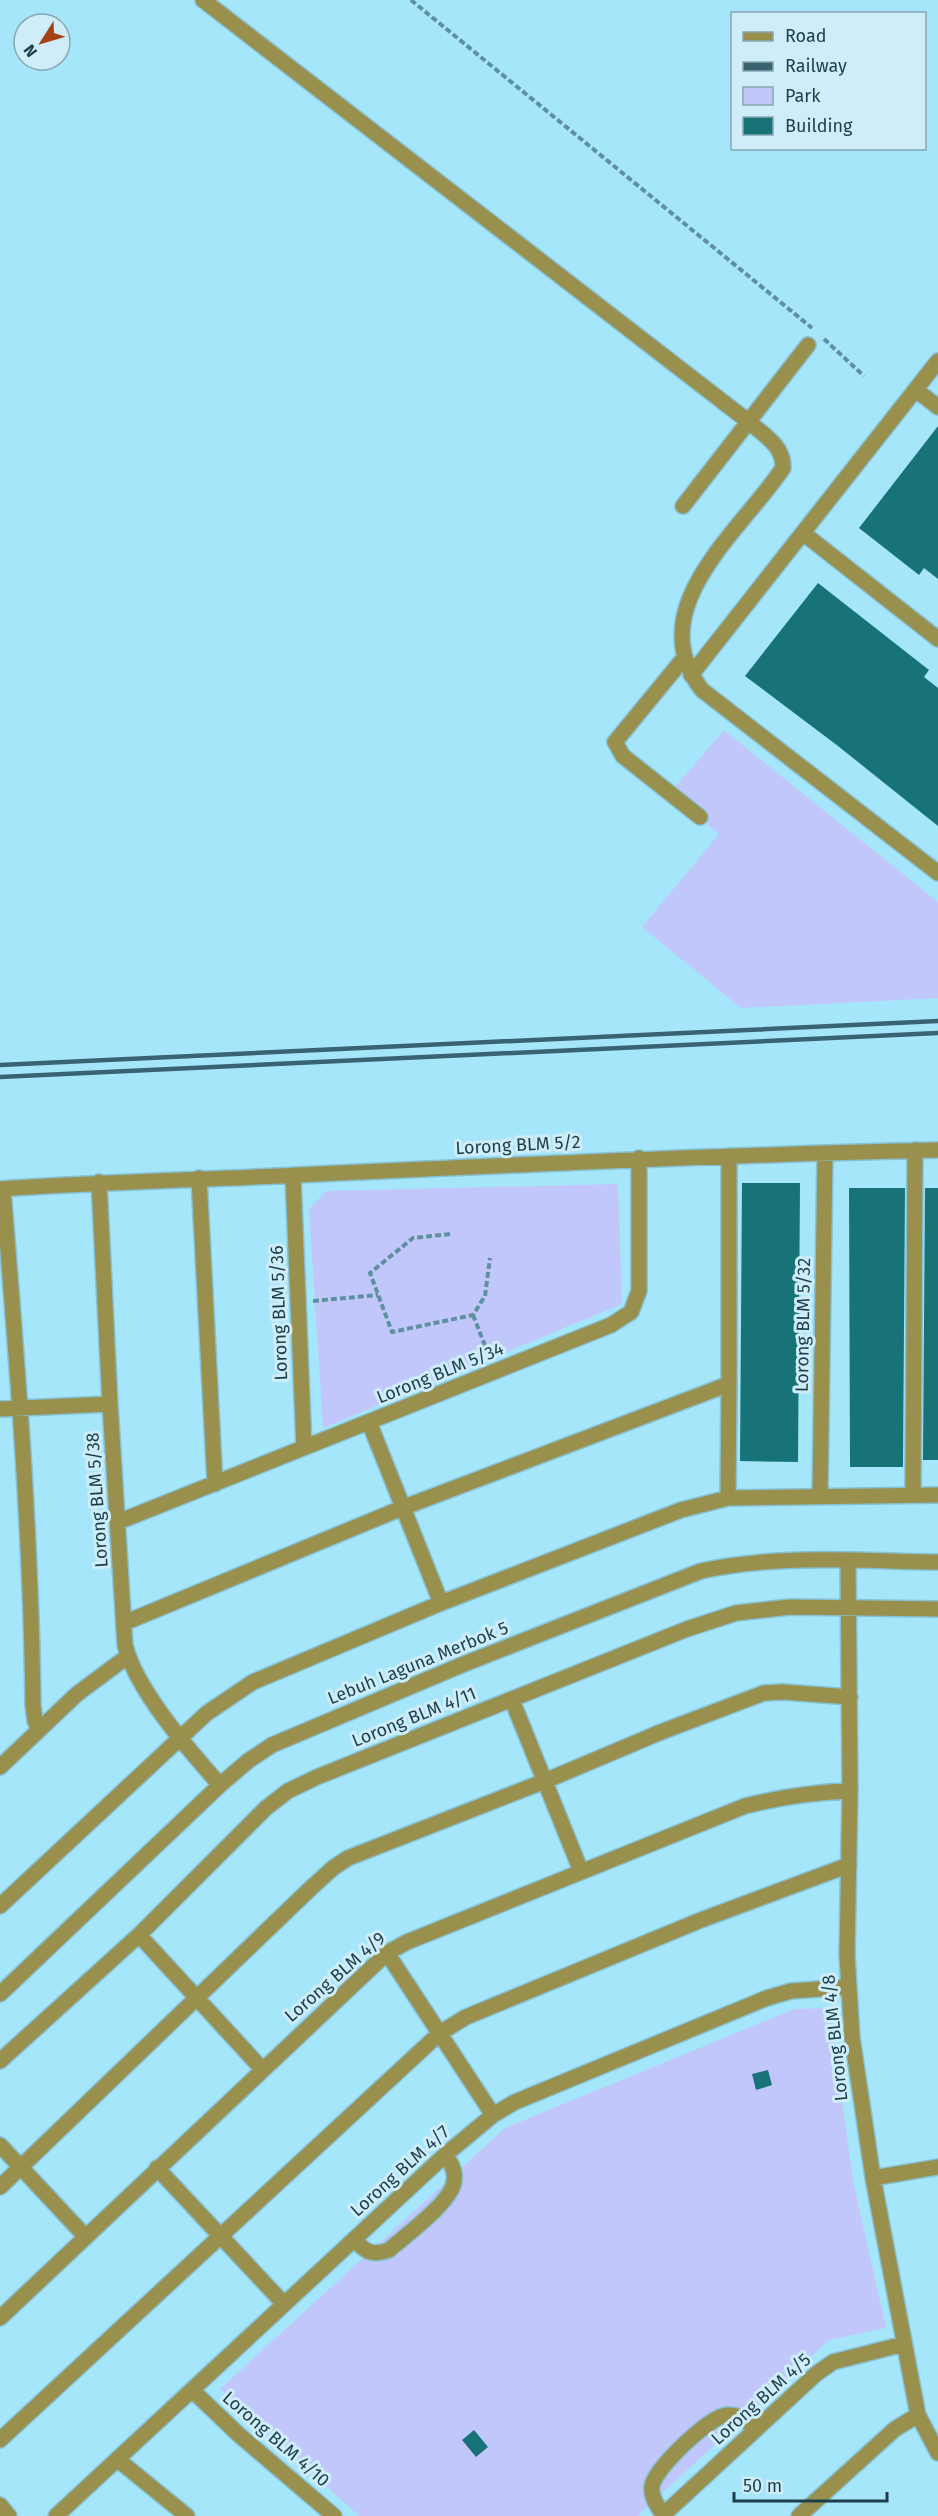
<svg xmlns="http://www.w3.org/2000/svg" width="938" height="2516" font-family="'Fira Sans',sans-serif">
  <rect width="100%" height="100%" fill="#a5e6fb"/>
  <!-- green -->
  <path fill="#c2c7fb" d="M 724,730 L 938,902 L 938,998 L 741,1008 L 642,927 L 719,834 L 670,793 Z
    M 618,1184 L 622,1304 L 323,1428 L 309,1209 L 326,1191 Z
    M 830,2008 L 853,2181 L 886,2328 L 829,2340 L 637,2516 L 359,2516 L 220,2389 L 505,2128 L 794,2009 Z"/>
  <!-- building -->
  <path fill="#187378" d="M 938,426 L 938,579 L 924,568 L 919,575 L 859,528 Z
    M 818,583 L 929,670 L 924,677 L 938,688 L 938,826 L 838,746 L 745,676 Z
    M 742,1183 L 800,1183 L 798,1462 L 740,1461 Z
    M 849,1188 L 905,1188 L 903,1467 L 850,1467 Z
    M 925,1188 L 938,1188 L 938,1460 L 923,1460 Z
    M 768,2070 L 772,2085 L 756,2090 L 752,2074 Z
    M 474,2430 L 488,2447 L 476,2457 L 462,2440 Z"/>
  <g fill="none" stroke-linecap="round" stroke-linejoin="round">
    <!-- minor casing -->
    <g stroke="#87c1d4" stroke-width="18">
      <path id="minor" d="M 203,0 L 749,422 C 764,435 784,446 783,468 C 741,531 639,609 702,690 L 938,873
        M 916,390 L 938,407
        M 683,506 L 808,345
        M 803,533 L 938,639
        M 684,658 L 615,742 L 623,756 L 700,817
        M 691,675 L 938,361
        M 293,1176 L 304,1448
        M 199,1178 L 215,1484
        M 99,1182 L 110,1404 L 125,1645 C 136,1690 189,1750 220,1785
        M 0,1189 C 99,1182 198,1180 297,1175 C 511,1165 724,1155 938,1150
        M 3,1189 C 17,1361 31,1532 33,1705 L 35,1721 L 39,1730
        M 0,1409 L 110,1404
        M 369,1422 L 441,1603
        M 913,1495 L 915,1150
        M 820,1497 L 825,1153
        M 728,1498 L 729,1384
        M 118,1522 L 611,1325 L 631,1312 L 639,1291 L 639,1158
        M 848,1561 L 850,1791 L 847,1955 L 852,2037 L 873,2178 L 918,2415 L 938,2453
        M 124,1623 L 402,1508 L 729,1384 L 729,1156
        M 512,1700 L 581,1871
        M 0,1767 L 77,1694 L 128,1656
        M 0,1906 L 207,1713 L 253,1682 L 441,1603 L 681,1510 L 728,1498 L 938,1495
        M 139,1935 L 262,2069
        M 387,1953 L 493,2115
        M 0,1994 L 220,1785 L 248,1761 L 272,1745 L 464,1664 L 701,1571 C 778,1554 859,1561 938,1562
        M 0,2061 L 139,1935 L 266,1808 L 288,1791 L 317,1777 L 687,1629 L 736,1613 L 790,1607 L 938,1609
        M 0,2145 L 85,2236
        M 157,2168 L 284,2304
        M 873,2178 L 938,2167
        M 0,2187 L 312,1887 L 333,1868 L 348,1858 L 545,1781 L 661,1732 L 764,1693 L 783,1692 L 850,1697
        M 354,2239 C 365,2252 372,2256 389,2250 C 405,2236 453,2201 454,2181 C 456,2171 451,2163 445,2155
        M 0,2318 L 387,1953 L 407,1942 L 745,1806 C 781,1797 814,1792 850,1791
        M 192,2390 L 238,2434 L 334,2516
        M 0,2440 L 440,2033 L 466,2017 L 701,1920 L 849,1865
        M 117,2459 L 187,2516
        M 0,2505 L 9,2516
        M 663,2515 C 658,2507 650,2496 652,2486 C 655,2468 710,2416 727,2415 C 740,2414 746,2421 755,2429
        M 56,2516 L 445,2155 L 493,2115 L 515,2102 L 767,1998 L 791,1991 L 848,1987
        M 662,2516 L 816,2374 L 833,2362 L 904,2344
        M 799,2516 L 895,2429 L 918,2415"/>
    </g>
    <!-- path -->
    <path stroke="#5f90a0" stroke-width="4" stroke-dasharray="6 3" stroke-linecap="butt" d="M 411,0 L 812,328
      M 824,339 L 864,376
      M 450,1234 L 413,1238 L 370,1273 L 392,1332 L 473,1315 L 485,1296 L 490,1258
      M 313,1301 L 378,1295
      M 473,1315 L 489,1356"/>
    <!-- minor -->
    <use href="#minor" stroke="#9a904e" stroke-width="15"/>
    <!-- rail -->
    <path stroke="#396370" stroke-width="4.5" d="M 0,1065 L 938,1021
      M 0,1077 L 938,1033"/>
  </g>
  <g text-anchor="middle" stroke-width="6" stroke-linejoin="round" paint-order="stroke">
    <!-- street labels -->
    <g font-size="18" fill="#1c3f4a" stroke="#ceedf8">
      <text transform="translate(518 1145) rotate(-3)" y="6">Lorong BLM 5/2</text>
      <text transform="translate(279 1313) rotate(-92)" y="6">Lorong BLM 5/36</text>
      <text transform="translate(803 1325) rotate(-89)" y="6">Lorong BLM 5/32</text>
      <text transform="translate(440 1373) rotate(-22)" y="6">Lorong BLM 5/34</text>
      <text transform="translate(97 1500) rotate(-94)" y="6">Lorong BLM 5/38</text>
      <text transform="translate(418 1663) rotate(-22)" y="6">Lebuh Laguna Merbok 5</text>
      <text transform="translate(414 1717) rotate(-22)" y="6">Lorong BLM 4/11</text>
      <text transform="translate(335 1977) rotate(-41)" y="6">Lorong BLM 4/9</text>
      <text transform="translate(835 2038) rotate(-96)" y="6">Lorong BLM 4/8</text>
      <text transform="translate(400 2171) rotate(-42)" y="6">Lorong BLM 4/7</text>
      <text transform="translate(761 2399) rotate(-42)" y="6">Lorong BLM 4/5</text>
      <text transform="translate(276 2439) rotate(41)" y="6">Lorong BLM 4/10</text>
    </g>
  </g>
  <!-- legend -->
  <rect x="731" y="12" width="195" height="138" fill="#ceedf8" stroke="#87a7b2" stroke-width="1.5"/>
  <rect x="743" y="32" width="30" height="9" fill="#9a904e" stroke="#87a7b2" stroke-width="1.5"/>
  <text x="785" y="42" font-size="18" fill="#1c3f4a">Road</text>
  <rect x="743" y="62" width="30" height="9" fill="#396370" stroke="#87a7b2" stroke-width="1.5"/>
  <text x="785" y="72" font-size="18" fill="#1c3f4a">Railway</text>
  <rect x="743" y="87" width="30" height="18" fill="#c2c7fb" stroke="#87a7b2" stroke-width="1.5"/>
  <text x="785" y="102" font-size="18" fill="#1c3f4a">Park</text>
  <rect x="743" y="117" width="30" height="18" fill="#187378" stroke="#87a7b2" stroke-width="1.5"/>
  <text x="785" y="132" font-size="18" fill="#1c3f4a">Building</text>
  <!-- north arrow -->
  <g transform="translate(42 42) rotate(233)"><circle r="28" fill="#ceedf8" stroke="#87a7b2" stroke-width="1.5"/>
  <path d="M0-4.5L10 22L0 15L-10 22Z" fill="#a64016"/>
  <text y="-9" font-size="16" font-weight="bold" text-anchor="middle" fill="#1c3f4a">N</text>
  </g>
  <!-- scale -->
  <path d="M734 2492v9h153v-9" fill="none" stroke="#1c3f4a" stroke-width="3"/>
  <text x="743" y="2492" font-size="18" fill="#1c3f4a" stroke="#ceedf8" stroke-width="4.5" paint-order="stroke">50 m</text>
</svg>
